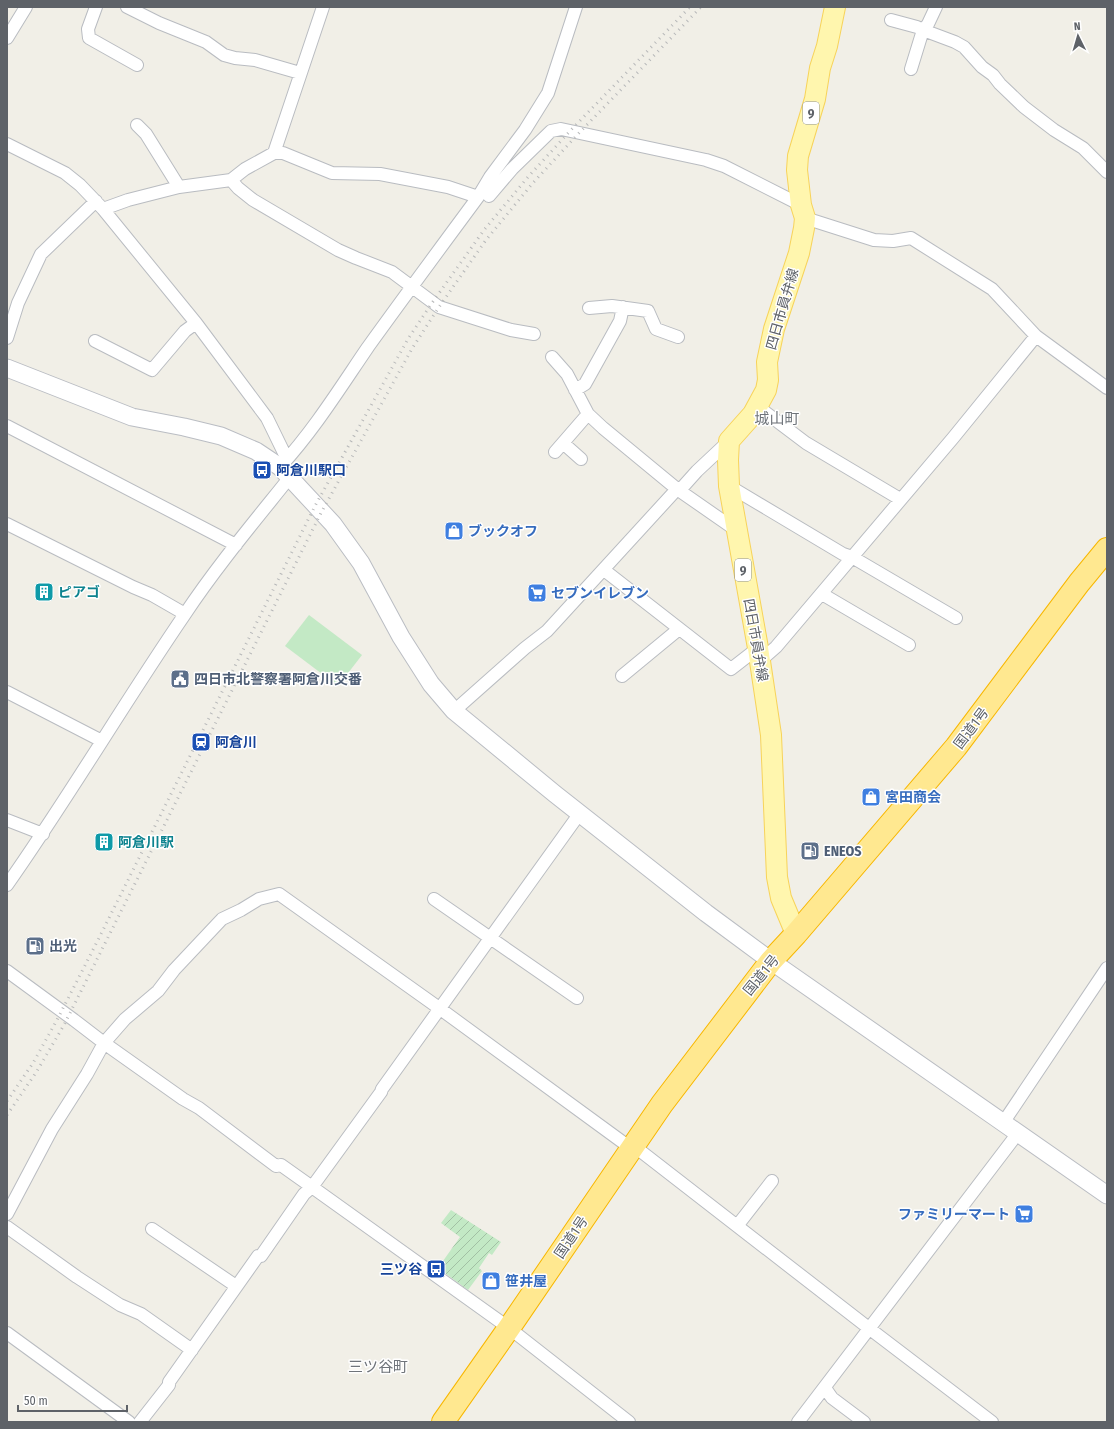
<svg xmlns="http://www.w3.org/2000/svg" width="1114" height="1429" font-family="'Fira Sans Condensed','Noto Sans JP',sans-serif">
  <defs>
    <pattern id="garden-furrows" width="10" height="10" patternUnits="userSpaceOnUse"><rect width="10" height="10" fill="#c3e9c5"/><path d="M-1 1l2-2M0 10L10 0M9 11l2-2" fill="none" stroke="#a2c0a4"/></pattern>
  </defs>
  <rect width="100%" height="100%" fill="#f1efe7"/>
  <!-- garden -->
  <path fill="url(#garden-furrows)" d="M 451,1210 L 501,1242 L 492,1255 L 489,1253 L 479,1268 L 482,1271 L 468,1290 L 438,1268 L 460,1237 L 441,1223 Z"/>
  <!-- pitch -->
  <path fill="#c3e9c5" d="M 309,615 L 362,655 L 338,686 L 285,646 Z"/>
  <g fill="none" stroke-linecap="round" stroke-linejoin="round">
    <!-- street casing -->
    <g stroke="#b9bcc1" stroke-width="14">
      <path id="street" d="M 96,7 L 88,29 L 89,38 L 137,65
        M 127,7 L 159,23 L 206,42 L 224,55 L 235,58 L 255,60 L 300,73
        M 891,20 L 917,27 L 923,30 L 955,42 L 964,47 L 982,67 L 993,75 L 1000,84 L 1024,107 L 1054,130 L 1083,148 L 1107,172
        M 7,38 L 26,7
        M 911,69 L 923,30 L 928,24 L 936,7
        M 137,125 L 146,134 L 179,187
        M 7,144 L 65,173 L 80,185 L 103,209 L 196,323 L 267,418 L 287,459
        M 274,153 L 323,7
        M 231,180 L 238,188 L 253,200 L 338,250 L 356,258 L 392,272 L 439,307 L 511,330 L 534,334
        M 483,189 L 489,196 L 512,169 L 551,131 L 561,129 L 706,160 L 724,166 L 801,205
        M 103,209 L 128,200 L 179,187 L 231,180 L 245,169 L 274,153 L 283,153 L 332,173 L 380,174 L 448,187 L 478,197
        M 805,218 L 874,240 L 893,241 L 911,238 L 992,289 L 1036,336 L 1107,388
        M 589,308 L 612,306 L 648,311 L 656,329 L 678,337
        M 7,338 L 18,303 L 41,254 L 96,201
        M 95,341 L 152,370 L 185,331 L 196,323
        M 552,357 L 567,374 L 588,414 L 603,428 L 677,489 L 736,530
        M 575,390 L 585,384 L 620,321 L 623,307
        M 757,406 L 806,443 L 900,499
        M 7,426 L 236,545
        M 563,443 L 581,459
        M 555,452 L 588,414
        M 280,467 C 314,430 340,388 368,347 C 404,297 441,247 478,197 L 490,177 L 525,130 L 548,93 L 576,7
        M 729,486 L 843,554 L 852,557 L 956,618
        M 680,490 L 697,471 L 729,441
        M 7,524 L 133,587 L 152,595 L 185,614
        M 604,570 L 731,669 L 758,648
        M 822,594 L 909,645
        M 760,661 L 776,647 L 953,438 L 1036,336
        M 622,676 L 679,629
        M 7,692 L 102,741
        M 454,711 L 525,648 L 547,631 L 677,489
        M 7,820 L 43,834
        M 7,885 C 69,797 124,703 185,614 C 217,566 254,522 290,477
        M 434,899 L 577,998
        M 7,971 L 74,1020 L 104,1043 L 183,1099 L 199,1108 L 276,1166 L 281,1165 L 312,1187 L 509,1328 L 629,1422
        M 1003,1123 L 1107,968
        M 634,1146 L 870,1329 L 992,1422
        M 7,1214 L 52,1129 L 87,1074 L 104,1043 L 125,1019 L 158,991 L 174,970 L 222,919 L 241,910 L 259,899 L 279,894 L 439,1008 L 632,1149
        M 737,1226 L 772,1181
        M 7,1227 L 77,1277 L 120,1305 L 141,1314 L 192,1350
        M 152,1229 L 236,1286
        M 7,1333 L 129,1422
        M 825,1388 L 832,1398 L 864,1422
        M 140,1422 L 169,1385 L 169,1382 L 258,1256 L 261,1256 L 304,1194 L 312,1187 L 381,1092 L 382,1089 L 580,813
        M 798,1422 L 1018,1133"/>
    </g>
    <!-- secondary casing -->
    <g stroke="#babdc3" stroke-width="19">
      <path id="secondary" d="M 7,368 L 132,417 L 184,427 L 221,436 L 256,451 L 280,467 L 333,524 L 361,563 L 401,637 L 431,684 L 454,711 L 555,794 L 706,913 L 771,961 L 1107,1195"/>
    </g>
    <!-- primary casing -->
    <g stroke="#f7d35a" stroke-width="22">
      <path id="primary" d="M 796,934 L 781,898 L 777,877 L 771,735 L 758,648 L 729,486 L 728,460 L 729,441 L 753,414 L 766,390 L 768,380 L 767,362 L 774,329 L 799,253 L 804,228 L 805,218 L 801,205 L 797,170 L 798,156 L 815,99 L 820,68 L 827,46 L 835,7"/>
    </g>
    <!-- highway casing -->
    <g stroke="#f8b700" stroke-width="24">
      <path id="highway" d="M 443,1422 L 509,1328 L 662,1104 L 771,961 L 796,934 L 956,747 L 1079,583 L 1107,549"/>
    </g>
    <!-- street -->
    <use href="#street" stroke="#fff" stroke-width="12"/>
    <!-- secondary -->
    <use href="#secondary" stroke="#fff" stroke-width="17"/>
    <!-- primary -->
    <use href="#primary" stroke="#fff6ae" stroke-width="20"/>
    <!-- highway -->
    <use href="#highway" stroke="#ffe890" stroke-width="22"/>
    <!-- rail -->
    <path stroke="#b7b8b9" stroke-width="3" stroke-dasharray="1 5" stroke-linecap="butt" d="M 7,1101 L 33,1063 L 57,1020 L 99,938 L 315,506 L 408,339 L 432,303 L 484,230 L 528,177 L 570,131 L 690,7
      M 7,1115 L 37,1071 L 64,1025 L 322,511 L 413,347 L 439,307 L 486,240 L 532,184 L 579,133 L 701,7"/>
  </g>
  <!-- icons -->
  <defs>
    <g id="bus-square" transform="scale(1)"><rect x="-9" y="-9" width="18" height="18" rx="4" fill="#1a4fb4" stroke="#fff"/><path d="M-5-6H5V4H4V6H2V4H-2V6H-4V4H-5ZM-3.5-4V0h7V-4ZM-3.5 1.2v1.5H-2V1.2ZM2 1.2v1.5H3.5V1.2Z" fill="#fff"/></g>
    <g id="shop-square" transform="scale(1)"><rect x="-9" y="-9" width="18" height="18" rx="4" fill="#3f7fe0" stroke="#fff"/><path d="M-5-2.5h2.3a2.7 3.5 0 0 1 5.4 0H5L5.5 6h-11ZM-1.5-2.5h3a1.5 2.3 0 0 0-3 0Z" fill="#fff"/></g>
    <g id="building-square" transform="scale(1)"><rect x="-9" y="-9" width="18" height="18" rx="4" fill="#0f9aa8" stroke="#fff"/><path d="M-4-6H4V6H1V3H-1V6H-4ZM-2.5-4.3h1.7v1.8h-1.7ZM.8-4.3h1.7v1.8H.8ZM-2.5-1h1.7V.8h-1.7ZM.8-1h1.7V.8H.8Z" fill="#fff"/></g>
    <g id="supermarket-square" transform="scale(1)"><rect x="-9" y="-9" width="18" height="18" rx="4" fill="#3f7fe0" stroke="#fff"/><path d="M-6-5.5h2.5l.6 2H6L4.5 2H-2.5L-4.4-4H-6ZM-1.5 3.2a1.3 1.3 0 1 0 .1 0ZM3 3.2a1.3 1.3 0 1 0 .1 0Z" fill="#fff"/></g>
    <g id="civic-square" transform="scale(1)"><rect x="-9" y="-9" width="18" height="18" rx="4" fill="#5c6f8a" stroke="#fff"/><path d="M-.6-6.5H3V-4.5H.6V-3L4-1V1h2V6H-6V1h2V-1L-.6-3ZM-1.2 2.5V6h2.4V2.5Z" fill="#fff"/></g>
    <g id="station-square" transform="scale(1)"><rect x="-9" y="-9" width="18" height="18" rx="4" fill="#1a4fb4" stroke="#fff"/><path d="M-3-6H3Q5-6 5-4V2Q5 4 3 4L4.5 6H3L1.5 4h-3L-3 6H-4.5L-3 4Q-5 4-5 2V-4Q-5-6-3-6ZM-3.5-4v3h7v-3ZM-3.5 1v1.5H-2V1ZM2 1v1.5H3.5V1Z" fill="#fff"/></g>
    <g id="fuel-square" transform="scale(1)"><rect x="-9" y="-9" width="18" height="18" rx="4" fill="#5c6f8a" stroke="#fff"/><path d="M-5.5-6h7V0h2V4h1.3V-2.5L3-4.5l.8-.8L6-3V5H2.5V1h-1V6h-7ZM-4.2-4.7v3.2H.2V-4.7Z" fill="#fff"/></g>
  </defs>
  <g fill-rule="evenodd">
    <use href="#bus-square" x="262" y="470"/>
    <use href="#shop-square" x="454" y="531"/>
    <use href="#building-square" x="44" y="592"/>
    <use href="#supermarket-square" x="537" y="593"/>
    <use href="#civic-square" x="180" y="679"/>
    <use href="#station-square" x="201" y="742"/>
    <use href="#shop-square" x="871" y="797"/>
    <use href="#building-square" x="104" y="842"/>
    <use href="#fuel-square" x="810" y="851"/>
    <use href="#fuel-square" x="35" y="946"/>
    <use href="#supermarket-square" x="1024" y="1214"/>
    <use href="#bus-square" x="436" y="1269"/>
    <use href="#shop-square" x="491" y="1281"/>
  </g>
  <g text-anchor="middle" stroke-width="3" stroke-linejoin="round" paint-order="stroke">
    <!-- shield labels -->
    <g fill="#fff" stroke="#8e9195" stroke-width="1">
      <rect x="803" y="102" width="16" height="22" rx="3"/>
      <rect x="735" y="559" width="16" height="22" rx="3"/>
    </g>
    <g font-size="13" font-weight="bold" fill="#5e6268">
      <text x="811" y="118">9</text>
      <text x="743" y="575">9</text>
    </g>
    <!-- street labels -->
    <g font-size="14" fill="#5e6268" stroke="#fff">
      <text transform="translate(782 309) rotate(-74)" y="5">四日市員弁線</text>
      <text transform="translate(756 640) rotate(80)" y="5">四日市員弁線</text>
      <text transform="translate(971 728) rotate(-53)" y="5">国道1号</text>
      <text transform="translate(761 975) rotate(-51)" y="5">国道1号</text>
      <text transform="translate(571 1237) rotate(-56)" y="5">国道1号</text>
    </g>
    <!-- transit labels -->
    <g font-size="14" font-weight="bold" fill="#164399" stroke="#fff" text-anchor="start">
      <text x="276" y="475">阿倉川駅口</text>
      <text x="215" y="747">阿倉川</text>
      <text x="422" y="1274" text-anchor="end">三ツ谷</text>
    </g>
    <!-- shop labels -->
    <g font-size="14" font-weight="bold" fill="#366cbe" stroke="#fff" text-anchor="start">
      <text x="468" y="536">ブックオフ</text>
      <text x="551" y="598">セブンイレブン</text>
      <text x="885" y="802">宮田商会</text>
      <text x="1010" y="1219" text-anchor="end">ファミリーマート</text>
      <text x="505" y="1286">笹井屋</text>
    </g>
    <!-- culture labels -->
    <g font-size="14" font-weight="bold" fill="#0d838f" stroke="#fff" text-anchor="start">
      <text x="58" y="597">ピアゴ</text>
      <text x="118" y="847">阿倉川駅</text>
    </g>
    <!-- service labels -->
    <g font-size="14" font-weight="bold" fill="#4e5e75" stroke="#fff" text-anchor="start">
      <text x="194" y="684">四日市北警察署阿倉川交番</text>
      <text x="824" y="856">ENEOS</text>
      <text x="49" y="951">出光</text>
    </g>
    <!-- neighbourhood labels -->
    <g font-size="15" fill="#6f747a" stroke="#fff">
      <text x="777" y="424">城山町</text>
      <text x="378" y="1372">三ツ谷町</text>
    </g>
  </g>
  <!-- border -->
  <rect width="1114" height="1429" fill="none" stroke="#5e6268" stroke-width="16"/>
  <!-- north arrow -->
  <g transform="translate(1078 36) rotate(355)" stroke="#ffffff" stroke-width="3" paint-order="stroke">
  <path d="M0-3L7 15L0 10L-7 15Z" fill="#5e6268"/>
  <text y="-6" font-size="11" font-weight="bold" text-anchor="middle" fill="#5e6268">N</text>
  </g>
  <!-- scale -->
  <path d="M18 1405v6h109v-6" fill="none" stroke="#5e6268" stroke-width="2"/>
  <text x="24" y="1405" font-size="12" fill="#5e6268" stroke="#ffffff" stroke-width="3" paint-order="stroke">50 m</text>
</svg>
